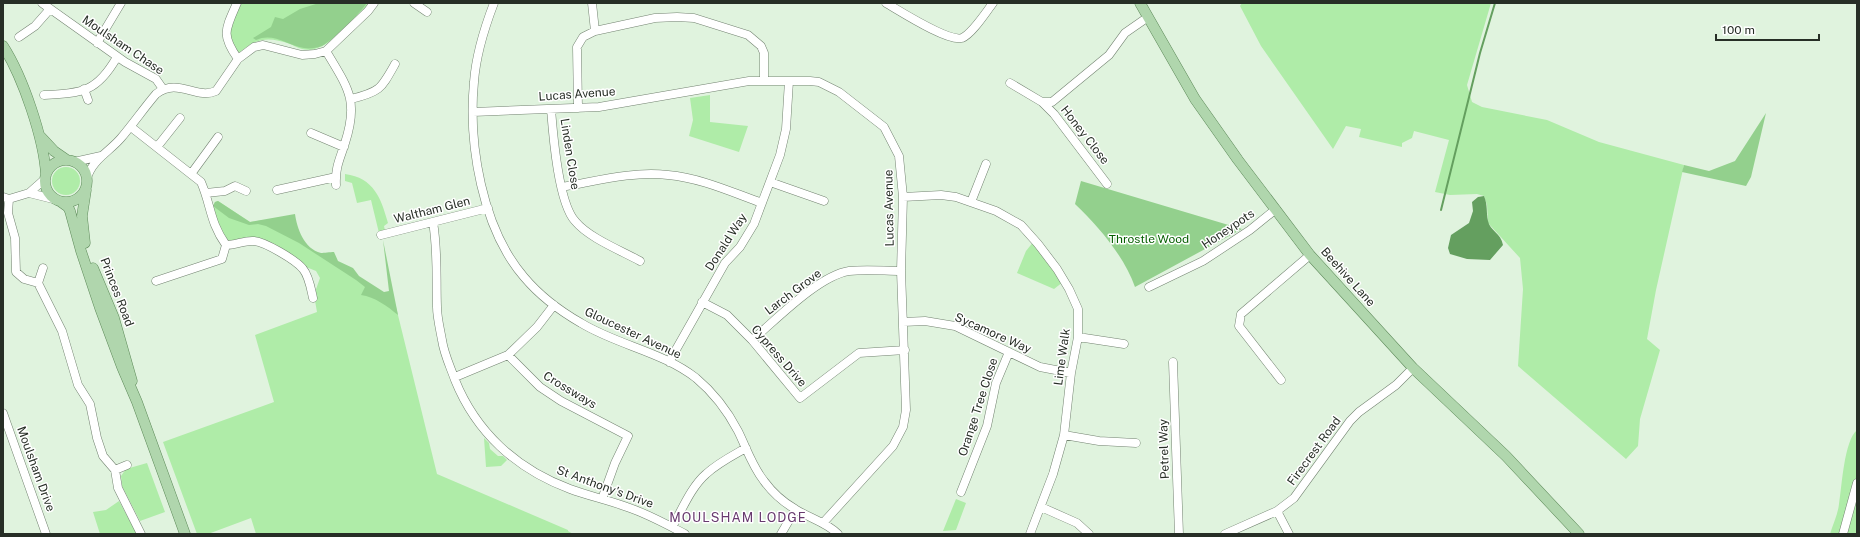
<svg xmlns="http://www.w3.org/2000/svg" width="1860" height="537" font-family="'Public Sans',sans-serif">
  <rect width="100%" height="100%" fill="#e0f3de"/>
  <!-- green -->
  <path fill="#afeca8" d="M 240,3 L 369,3 C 359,18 329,48 310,50 C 303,50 296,47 290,44 C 268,36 256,38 239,53 C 223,35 233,22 240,3 Z
    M 1242,3 L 1491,3 L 1467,85 L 1472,102 L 1482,107 L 1547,120 L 1599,142 L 1684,165 L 1656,290 L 1647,339 L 1660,350 L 1640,419 L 1638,446 L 1626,459 L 1518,366 L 1523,289 L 1520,258 L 1488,223 L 1487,205 L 1484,196 L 1477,194 L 1450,195 L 1435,192 L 1449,140 L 1414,131 L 1412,138 L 1402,143 L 1402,147 L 1359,137 L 1361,129 L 1346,126 L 1333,149 L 1261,46 L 1240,6 Z
    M 710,95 L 710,122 L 748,126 L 739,152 L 689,136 L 693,120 L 690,98 Z
    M52 181a14 14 0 1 1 28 0a14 14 0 1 1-28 0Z
    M 345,174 C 374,178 381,198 388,223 L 384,226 L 385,231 L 379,233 L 371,200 L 357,203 L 352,183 L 345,181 Z
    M 218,201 L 250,222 L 263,220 L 368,284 L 396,307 L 437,474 L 568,530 L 568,531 L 573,534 L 256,534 L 251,518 L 208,534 L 197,534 L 163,442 L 274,402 L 255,335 L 317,312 L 314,295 L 320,278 L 316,271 L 306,267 L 266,241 L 230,241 C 223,238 214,219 213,211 C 212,208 214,204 215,202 Z
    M 1034,241 L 1063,282 L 1054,289 L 1017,273 L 1026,251 Z
    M 1857,430 L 1857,534 L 1830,534 C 1833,524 1838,514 1839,504 C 1842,486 1844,441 1857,430 Z
    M 484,438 L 489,443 L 490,449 L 498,456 L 503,456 L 507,460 L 501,466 L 486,467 Z
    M 147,463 L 165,512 L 140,521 L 122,486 L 121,476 L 126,469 Z
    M 956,499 L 966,503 L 956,530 L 943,531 Z
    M 119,501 L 137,534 L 100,534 L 93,512 L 106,510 Z"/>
  <!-- forest -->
  <path fill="#93d08d" d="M 319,3 L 367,3 C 360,13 333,40 322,46 C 317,48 309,49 304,48 C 287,45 273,32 256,40 L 253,38 L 271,27 L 275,17 L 283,19 L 300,9 Z
    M 1766,113 L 1751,177 L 1746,186 L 1682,172 L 1684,165 L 1709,171 L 1735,161 Z
    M 1081,181 L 1242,229 L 1135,287 C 1124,256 1099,227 1075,204 Z
    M 218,201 L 250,222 L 295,214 C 297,228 304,249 321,253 C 324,253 330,252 334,252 L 338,261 L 353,268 L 359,276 L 384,292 L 389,291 L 383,240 L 398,315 C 387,306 375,297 361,295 L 365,287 L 356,280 L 299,243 L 266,226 L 258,224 L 249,225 L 229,218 L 213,206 L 215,202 Z"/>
  <!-- water -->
  <path fill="#649f5f" d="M 1484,196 C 1488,206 1486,212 1488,221 C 1490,231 1501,233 1503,245 L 1490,260 L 1467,259 L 1450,254 L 1448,248 L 1451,235 L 1469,223 L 1473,211 L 1472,202 L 1478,197 Z"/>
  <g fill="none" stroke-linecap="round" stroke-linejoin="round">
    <!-- stream -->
    <path stroke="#649f5f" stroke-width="2" d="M 1441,210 L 1480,53 L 1495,3"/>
    <!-- minor casing -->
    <g stroke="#738371" stroke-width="9">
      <path id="minor" d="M 42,3 L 125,62 L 156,79 L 163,89
        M 237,3 C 225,30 221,35 238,59
        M 414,3 L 427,12
        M 494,3 C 484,29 476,54 474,82 C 468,144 482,228 524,277 C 540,296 560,311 581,323 C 617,345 663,352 696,378 C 714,393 727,410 738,431 C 746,447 752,466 764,481 C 772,492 783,502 795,509 C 809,518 826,522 838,534
        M 592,3 L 595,31
        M 886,3 C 900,11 948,42 962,38 C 972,34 986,12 993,3
        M 19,37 L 35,26 L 50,9
        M 97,43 L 121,3
        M 326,51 C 348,88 359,100 345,143 C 340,159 335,167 336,185
        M 1010,83 L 1042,102 L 1052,102 L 1109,55 L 1125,33 L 1148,17
        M 84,89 L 88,100
        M 44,95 C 83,93 97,92 117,57
        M 351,99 C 380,92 381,89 395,64
        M 1042,102 L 1054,114 L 1107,184
        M 578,108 L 577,47 L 583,37 L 595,31 L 655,18 L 677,17 L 694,18 L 748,35 L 761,46 L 764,53 L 764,81
        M 551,109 C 553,134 558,202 575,221 C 589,238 620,250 640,261
        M 473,112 L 599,107 L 749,81 L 810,81 L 819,82 L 839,92 L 884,127 L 899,156 L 903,197 L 901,271 L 906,410 L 903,427 L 893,446 L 823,523
        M 131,127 L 201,182 C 211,205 210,223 226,245 C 236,245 245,240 254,241 C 265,242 296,260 303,269 C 309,276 311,289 313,298
        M 311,133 L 344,147
        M 157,147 L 180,118
        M 74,162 L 101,156
        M 191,174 L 218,137
        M 87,178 C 92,160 109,152 121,138 C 133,124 144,108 156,94 C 178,77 196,100 216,91 L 238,59 L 254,47 L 263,45 L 302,55 L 315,54 L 326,51 L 368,11 L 374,3
        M 770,182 L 824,201
        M 562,187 C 597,181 632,171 668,175 C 701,178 731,192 762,203
        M 277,190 L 336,177
        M 29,193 L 46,178
        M 206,193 L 225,191 L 235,186 L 246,191
        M 3,197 L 9,199 L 8,213 L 15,238 L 16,272 L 24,279 L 38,283 L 62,331 L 78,385 L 90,404 L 97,438 L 103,456 L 115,470 L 118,488 L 141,534
        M 903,197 L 941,195 L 956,197 L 996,211 L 1021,225 L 1038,244 L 1057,269 L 1069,289 L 1078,309 L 1078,337 L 1071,373 L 1064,435 L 1053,474 L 1030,534
        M 9,199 L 29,193 L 57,200
        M 971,202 L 986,164
        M 433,222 C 438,252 436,277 437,307 C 437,317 440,329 442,340 C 444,354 450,366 455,380 C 476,432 516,469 570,489 C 589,496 608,500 627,507 C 648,514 666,524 685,534
        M 381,235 L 488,208
        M 156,281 L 222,259 L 226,245
        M 38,283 L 43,268
        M 1149,287 L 1203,261 L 1250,230 L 1276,209
        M 702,302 L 727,315 L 752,340 L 800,398 L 859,353 L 905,350
        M 903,322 L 925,321 L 955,326 L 1040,367 L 1071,373
        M 1078,337 L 1124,344
        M 752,340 C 776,320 818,276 849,271 C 866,269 885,271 901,271
        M 508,355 L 540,387 L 561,401 L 628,436 L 615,463 L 602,499
        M 669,362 L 725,263 L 740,247 L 754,224 L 780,155 L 786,129 L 789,81
        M 1173,362 L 1179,534
        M 455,377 L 508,355 L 537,327 L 554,305
        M 1281,380 L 1239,326 L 1241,314 L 1310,255
        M 3,413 L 46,534
        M 1064,435 L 1099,441 L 1136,443
        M 115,470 L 127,465
        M 961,492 L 987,426 L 996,383 L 1009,352
        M 1041,507 L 1077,523 L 1089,534
        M 1277,511 L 1289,534
        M 672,527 C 682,510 691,487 706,474 C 718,463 732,456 746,448
        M 781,534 L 795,510
        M 1225,534 L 1277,511 L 1294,498 L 1350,421 L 1359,412 L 1396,385 L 1413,368
        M 1843,534 L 1857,483"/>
    </g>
    <!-- major casing -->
    <g stroke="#5e8a5a" stroke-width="11">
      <path id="major" d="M 1140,3 L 1195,99 L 1238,160 L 1310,255 L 1413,368 L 1506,456 L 1579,534
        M 3,46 C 23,77 44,139 46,175
        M 40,136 L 54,151 L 67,160
        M45 181a21 21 0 1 1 42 0a21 21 0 1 1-42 0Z
        M 61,202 L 68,207 L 70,211 L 81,251 L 100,308 L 122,367 L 137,402 L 185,534
        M 85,243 L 82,216 L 86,190
        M 93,268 L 114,318 L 132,381"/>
    </g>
    <!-- minor -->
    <use href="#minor" stroke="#fff" stroke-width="8"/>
    <!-- major -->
    <use href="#major" stroke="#b0d6ad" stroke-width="10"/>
  </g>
  <g text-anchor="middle" stroke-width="3" stroke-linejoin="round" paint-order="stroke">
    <!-- street labels -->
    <g font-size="12" fill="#272e26" stroke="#fff">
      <text transform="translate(123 45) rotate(34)" y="4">Moulsham Chase</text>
      <text transform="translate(577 94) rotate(-4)" y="4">Lucas Avenue</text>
      <text transform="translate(1085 135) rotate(52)" y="4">Honey Close</text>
      <text transform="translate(570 154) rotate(81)" y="4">Linden Close</text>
      <text transform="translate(889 208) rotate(-91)" y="4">Lucas Avenue</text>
      <text transform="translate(432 210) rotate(-14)" y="4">Waltham Glen</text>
      <text transform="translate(1228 229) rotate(-34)" y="4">Honeypots</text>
      <text transform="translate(726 242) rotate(-57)" y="4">Donald Way</text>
      <text transform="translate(1348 277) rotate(48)" y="4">Beehive Lane</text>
      <text transform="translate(117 292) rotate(69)" y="4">Princes Road</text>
      <text transform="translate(793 292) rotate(-37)" y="4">Larch Grove</text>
      <text transform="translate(633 333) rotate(25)" y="4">Gloucester Avenue</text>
      <text transform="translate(993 333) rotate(24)" y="4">Sycamore Way</text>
      <text transform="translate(779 356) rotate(49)" y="4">Cypress Drive</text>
      <text transform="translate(1062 357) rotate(-82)" y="4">Lime Walk</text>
      <text transform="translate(570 390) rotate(31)" y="4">Crossways</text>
      <text transform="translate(978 407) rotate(-72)" y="4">Orange Tree Close</text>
      <text transform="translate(1164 449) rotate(-92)" y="4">Petrel Way</text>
      <text transform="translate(1314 451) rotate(-54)" y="4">Firecrest Road</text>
      <text transform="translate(36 469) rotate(70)" y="4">Moulsham Drive</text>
      <text transform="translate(605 487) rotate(20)" y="4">St Anthony's Drive</text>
    </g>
    <!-- park labels -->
    <g font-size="12" fill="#055f01" stroke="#fff">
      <text x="1149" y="243">Throstle Wood</text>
    </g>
    <!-- neighbourhood labels -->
    <g font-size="13" letter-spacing="1" fill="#683a6f" stroke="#fff">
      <text x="738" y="522">MOULSHAM LODGE</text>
    </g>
  </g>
  <!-- border -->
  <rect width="1860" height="537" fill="none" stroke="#272e26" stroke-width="8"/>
  <!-- scale -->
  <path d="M1716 34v6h103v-6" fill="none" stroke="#272e26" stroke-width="2"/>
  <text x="1722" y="34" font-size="12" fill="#272e26" stroke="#ffffff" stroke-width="3" paint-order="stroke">100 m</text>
</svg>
